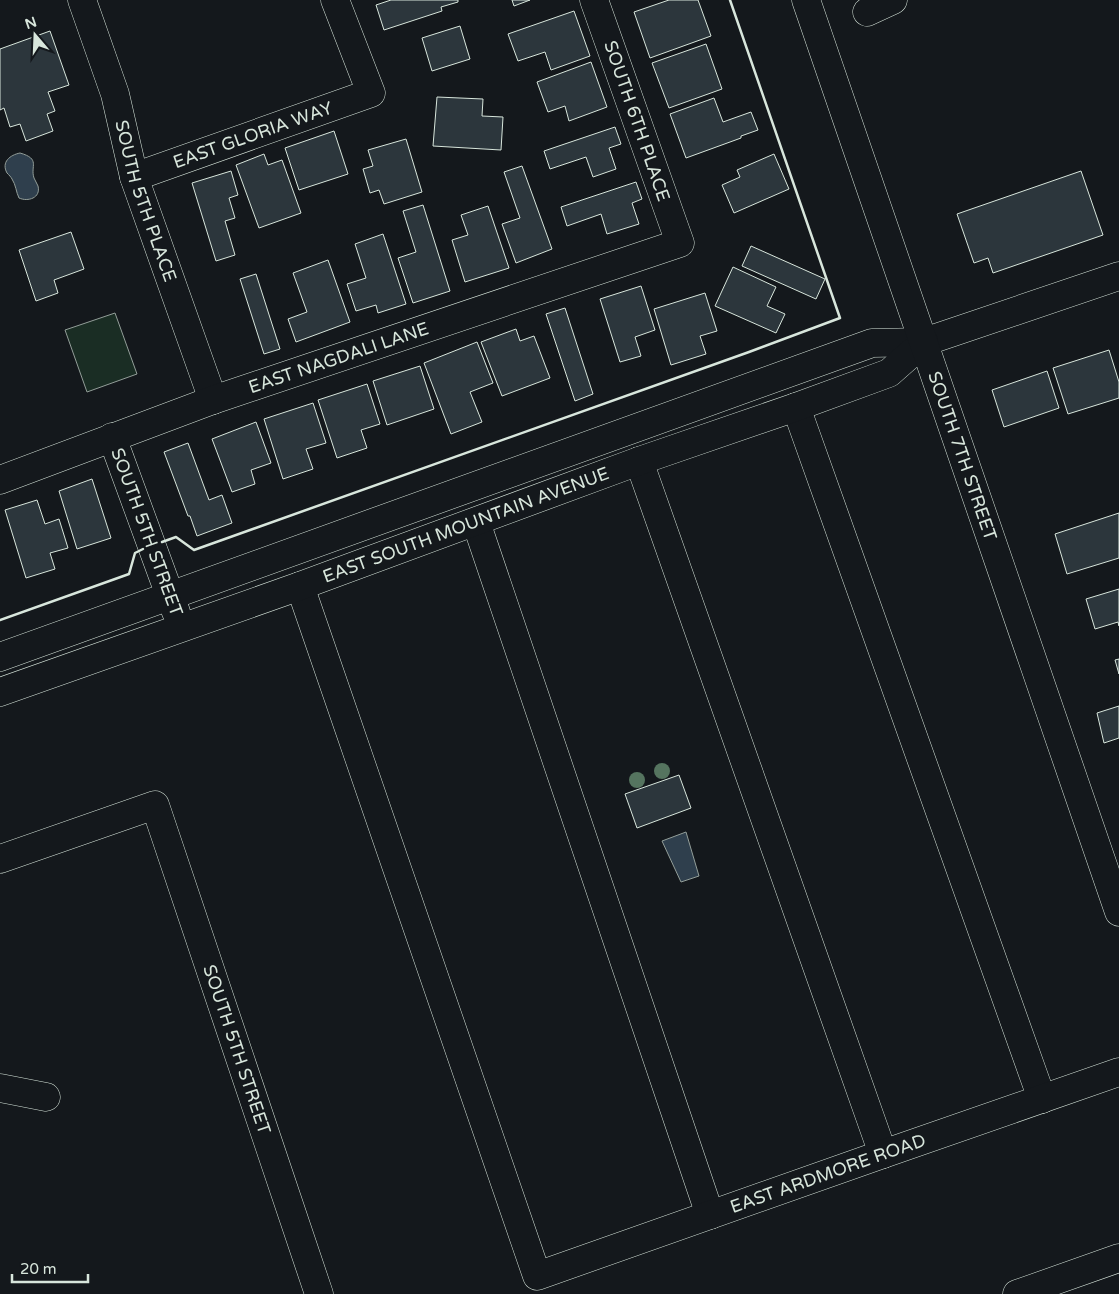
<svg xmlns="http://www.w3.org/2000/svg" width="1119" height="1294" font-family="'Varela Round',sans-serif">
  <rect width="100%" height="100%" fill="#14181c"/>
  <!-- green -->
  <path fill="#1a2d24" stroke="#939e99" d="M 115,313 L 137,374 L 87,392 L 65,330 Z"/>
  <!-- water -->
  <path fill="#2f3f4d" stroke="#939e99" d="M 20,153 C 41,159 30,166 34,178 C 35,181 37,183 38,186 C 41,198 28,202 19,198 C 16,192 16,185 12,179 C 11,177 9,175 7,173 C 1,162 10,155 20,153 Z
    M 686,832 L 699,876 L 681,882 L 662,841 Z"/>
  <!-- building -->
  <path fill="#2c363c" stroke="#d8e6dc" d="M 391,0 L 458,0 L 458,2 L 441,7 L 442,11 L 384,30 L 376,5 Z
    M 512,0 L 530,0 L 514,6 Z
    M 669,0 L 698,0 L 711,36 L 650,58 L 634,12 Z
    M 574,11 L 590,56 L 551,70 L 545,52 L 518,61 L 508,34 Z
    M 460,26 L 470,59 L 432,71 L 422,38 Z
    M 50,31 L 69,85 L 48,92 L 55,111 L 47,114 L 53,131 L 26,141 L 20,124 L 10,127 L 4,108 L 0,110 L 0,49 Z
    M 706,44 L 722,89 L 669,108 L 652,63 Z
    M 591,62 L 607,107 L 569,121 L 565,106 L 548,112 L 537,82 Z
    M 437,97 L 483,99 L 482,116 L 503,117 L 501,150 L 433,146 Z
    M 714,98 L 723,122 L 751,112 L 758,130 L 741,136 L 741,138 L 686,158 L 670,114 Z
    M 615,127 L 621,144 L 609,148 L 616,169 L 593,177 L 586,157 L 550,169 L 544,151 Z
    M 334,131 L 348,174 L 299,190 L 285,148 Z
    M 406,139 L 422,192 L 384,204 L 379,190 L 370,193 L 363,169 L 373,166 L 368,150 Z
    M 264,154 L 268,165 L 282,160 L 301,213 L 259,228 L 236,165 Z
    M 774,154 L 789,189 L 734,213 L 722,185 L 740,177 L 737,170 Z
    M 522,166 L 552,249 L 516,263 L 502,224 L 520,218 L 504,172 Z
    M 231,171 L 238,195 L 229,198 L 235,218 L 225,221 L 235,255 L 216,261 L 192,183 Z
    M 1081,171 L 1103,235 L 993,273 L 988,258 L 974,263 L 957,214 Z
    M 636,182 L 642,199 L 632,203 L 639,224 L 607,234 L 601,214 L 567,226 L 561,207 Z
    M 423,205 L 450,291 L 413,303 L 398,258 L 416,252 L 403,211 Z
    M 488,206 L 509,268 L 465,282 L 452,240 L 468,235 L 461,215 Z
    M 71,232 L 84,269 L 54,280 L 58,293 L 36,301 L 19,250 Z
    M 383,234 L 406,304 L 378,313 L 376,305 L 356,311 L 347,284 L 366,278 L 355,244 Z
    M 751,246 L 825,279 L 816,299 L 742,266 Z
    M 328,260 L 350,322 L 296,342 L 288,319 L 307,312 L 293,273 Z
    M 733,267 L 776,287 L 767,306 L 785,314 L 776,333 L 715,306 Z
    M 256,274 L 280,349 L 264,354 L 240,279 Z
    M 641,286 L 655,330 L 635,337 L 641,356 L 620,362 L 600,299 Z
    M 705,293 L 717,331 L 700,336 L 706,354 L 671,365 L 654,309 Z
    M 565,308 L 593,394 L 575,401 L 546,314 Z
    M 516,329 L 520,341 L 534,336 L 550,378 L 502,396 L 481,342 Z
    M 477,342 L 493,383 L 470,392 L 482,422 L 451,434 L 424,363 Z
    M 1109,350 L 1119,382 L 1119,398 L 1068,414 L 1053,368 Z
    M 420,366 L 434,409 L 387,425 L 373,381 Z
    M 1047,371 L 1059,408 L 1004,427 L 992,390 Z
    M 367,384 L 380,424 L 361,430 L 367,448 L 337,458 L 318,400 Z
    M 313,403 L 326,443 L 306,449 L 313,469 L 283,479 L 264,419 Z
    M 256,422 L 271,463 L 251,470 L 255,484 L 232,492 L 212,439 Z
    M 188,443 L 209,500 L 222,495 L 232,523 L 197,536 L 190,516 L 188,516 L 164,452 Z
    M 92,479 L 111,538 L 77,549 L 59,491 Z
    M 37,500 L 45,524 L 59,519 L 68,548 L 50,553 L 55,569 L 26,578 L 5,510 Z
    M 1119,513 L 1119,558 L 1067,574 L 1055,534 Z
    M 1119,589 L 1119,626 L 1118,622 L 1095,629 L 1086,599 Z
    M 1119,659 L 1119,674 L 1115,660 Z
    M 1119,706 L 1119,738 L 1104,743 L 1097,713 Z
    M 679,775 L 691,808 L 637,828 L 625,794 Z"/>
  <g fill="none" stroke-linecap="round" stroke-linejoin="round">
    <!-- minor casing -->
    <g stroke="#d8e6dc" stroke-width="29">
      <g id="minor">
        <path id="s1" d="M 82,0 L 115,94 L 134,177 L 213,400"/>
        <path d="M 867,12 L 893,0"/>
        <path id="s2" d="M 134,177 L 371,93 L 335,0"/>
        <path d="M 796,407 L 1042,1099"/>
        <path d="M 112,437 L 176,612"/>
        <path d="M 639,461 L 883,1154"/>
        <path id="s3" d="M 0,480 L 213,400 L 680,243 L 594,0"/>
        <path d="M 476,522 L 710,1215"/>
        <path id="s4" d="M 300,586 L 537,1276 L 883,1154 L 1119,1072"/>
        <path d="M 0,657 L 872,343 L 924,342 L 1119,276"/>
        <path id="s5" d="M 0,692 L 300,586 L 639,461 L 796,407 L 889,373 L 924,342"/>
        <path id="s6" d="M 0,859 L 155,805 L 319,1294"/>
        <path d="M 0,1088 L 46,1097"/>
        <path d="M 1017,1294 L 1119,1258"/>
      </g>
    </g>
    <!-- major casing -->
    <g stroke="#d8e6dc" stroke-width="29">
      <g id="major">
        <path id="s7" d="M 806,0 L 1119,912"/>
      </g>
    </g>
    <!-- minor -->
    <use href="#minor" stroke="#14181c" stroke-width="28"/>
    <!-- major -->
    <use href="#major" stroke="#14181c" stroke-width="28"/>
    <!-- wall -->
    <path stroke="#d8e6dc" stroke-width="2.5" d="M 162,542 L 176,537 L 194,550 L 749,352 L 840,318 L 730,0
      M 0,620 L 129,574 L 135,553 L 143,549"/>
  </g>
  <!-- trees -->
  <g fill="#55745f">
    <circle cx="662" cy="771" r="8"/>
    <circle cx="637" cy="780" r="8"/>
  </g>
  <g text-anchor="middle" stroke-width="4" stroke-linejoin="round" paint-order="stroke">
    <!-- street labels -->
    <g font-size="18" fill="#d8e6dc" stroke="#14181c">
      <text transform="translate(637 121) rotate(71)" y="6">SOUTH 6TH PLACE</text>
      <text dy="6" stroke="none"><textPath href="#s2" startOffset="126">EAST GLORIA WAY</textPath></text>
      <text dy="6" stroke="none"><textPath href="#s1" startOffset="211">SOUTH 5TH PLACE</textPath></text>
      <text dy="6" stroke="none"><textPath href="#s3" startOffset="360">EAST NAGDALI LANE</textPath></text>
      <text dy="6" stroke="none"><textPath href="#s7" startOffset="482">SOUTH 7TH STREET</textPath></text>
      <text dy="6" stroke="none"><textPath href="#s5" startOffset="495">EAST SOUTH MOUNTAIN AVENUE</textPath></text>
      <text transform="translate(147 532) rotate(70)" y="6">SOUTH 5TH STREET</text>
      <text dy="6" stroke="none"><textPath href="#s6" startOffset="422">SOUTH 5TH STREET</textPath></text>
      <text dy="6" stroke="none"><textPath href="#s4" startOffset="1038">EAST ARDMORE ROAD</textPath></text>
    </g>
  </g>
  <!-- north arrow -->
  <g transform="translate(35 35) rotate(341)" stroke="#14181c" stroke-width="4" paint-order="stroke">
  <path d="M0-4L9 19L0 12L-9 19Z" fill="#d8e6dc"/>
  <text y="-8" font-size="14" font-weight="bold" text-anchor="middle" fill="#d8e6dc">N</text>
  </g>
  <!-- scale -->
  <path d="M12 1274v8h76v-8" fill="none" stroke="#d8e6dc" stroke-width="2.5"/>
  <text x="20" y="1274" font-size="15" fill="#d8e6dc" stroke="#14181c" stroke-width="4" paint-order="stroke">20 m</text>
</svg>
